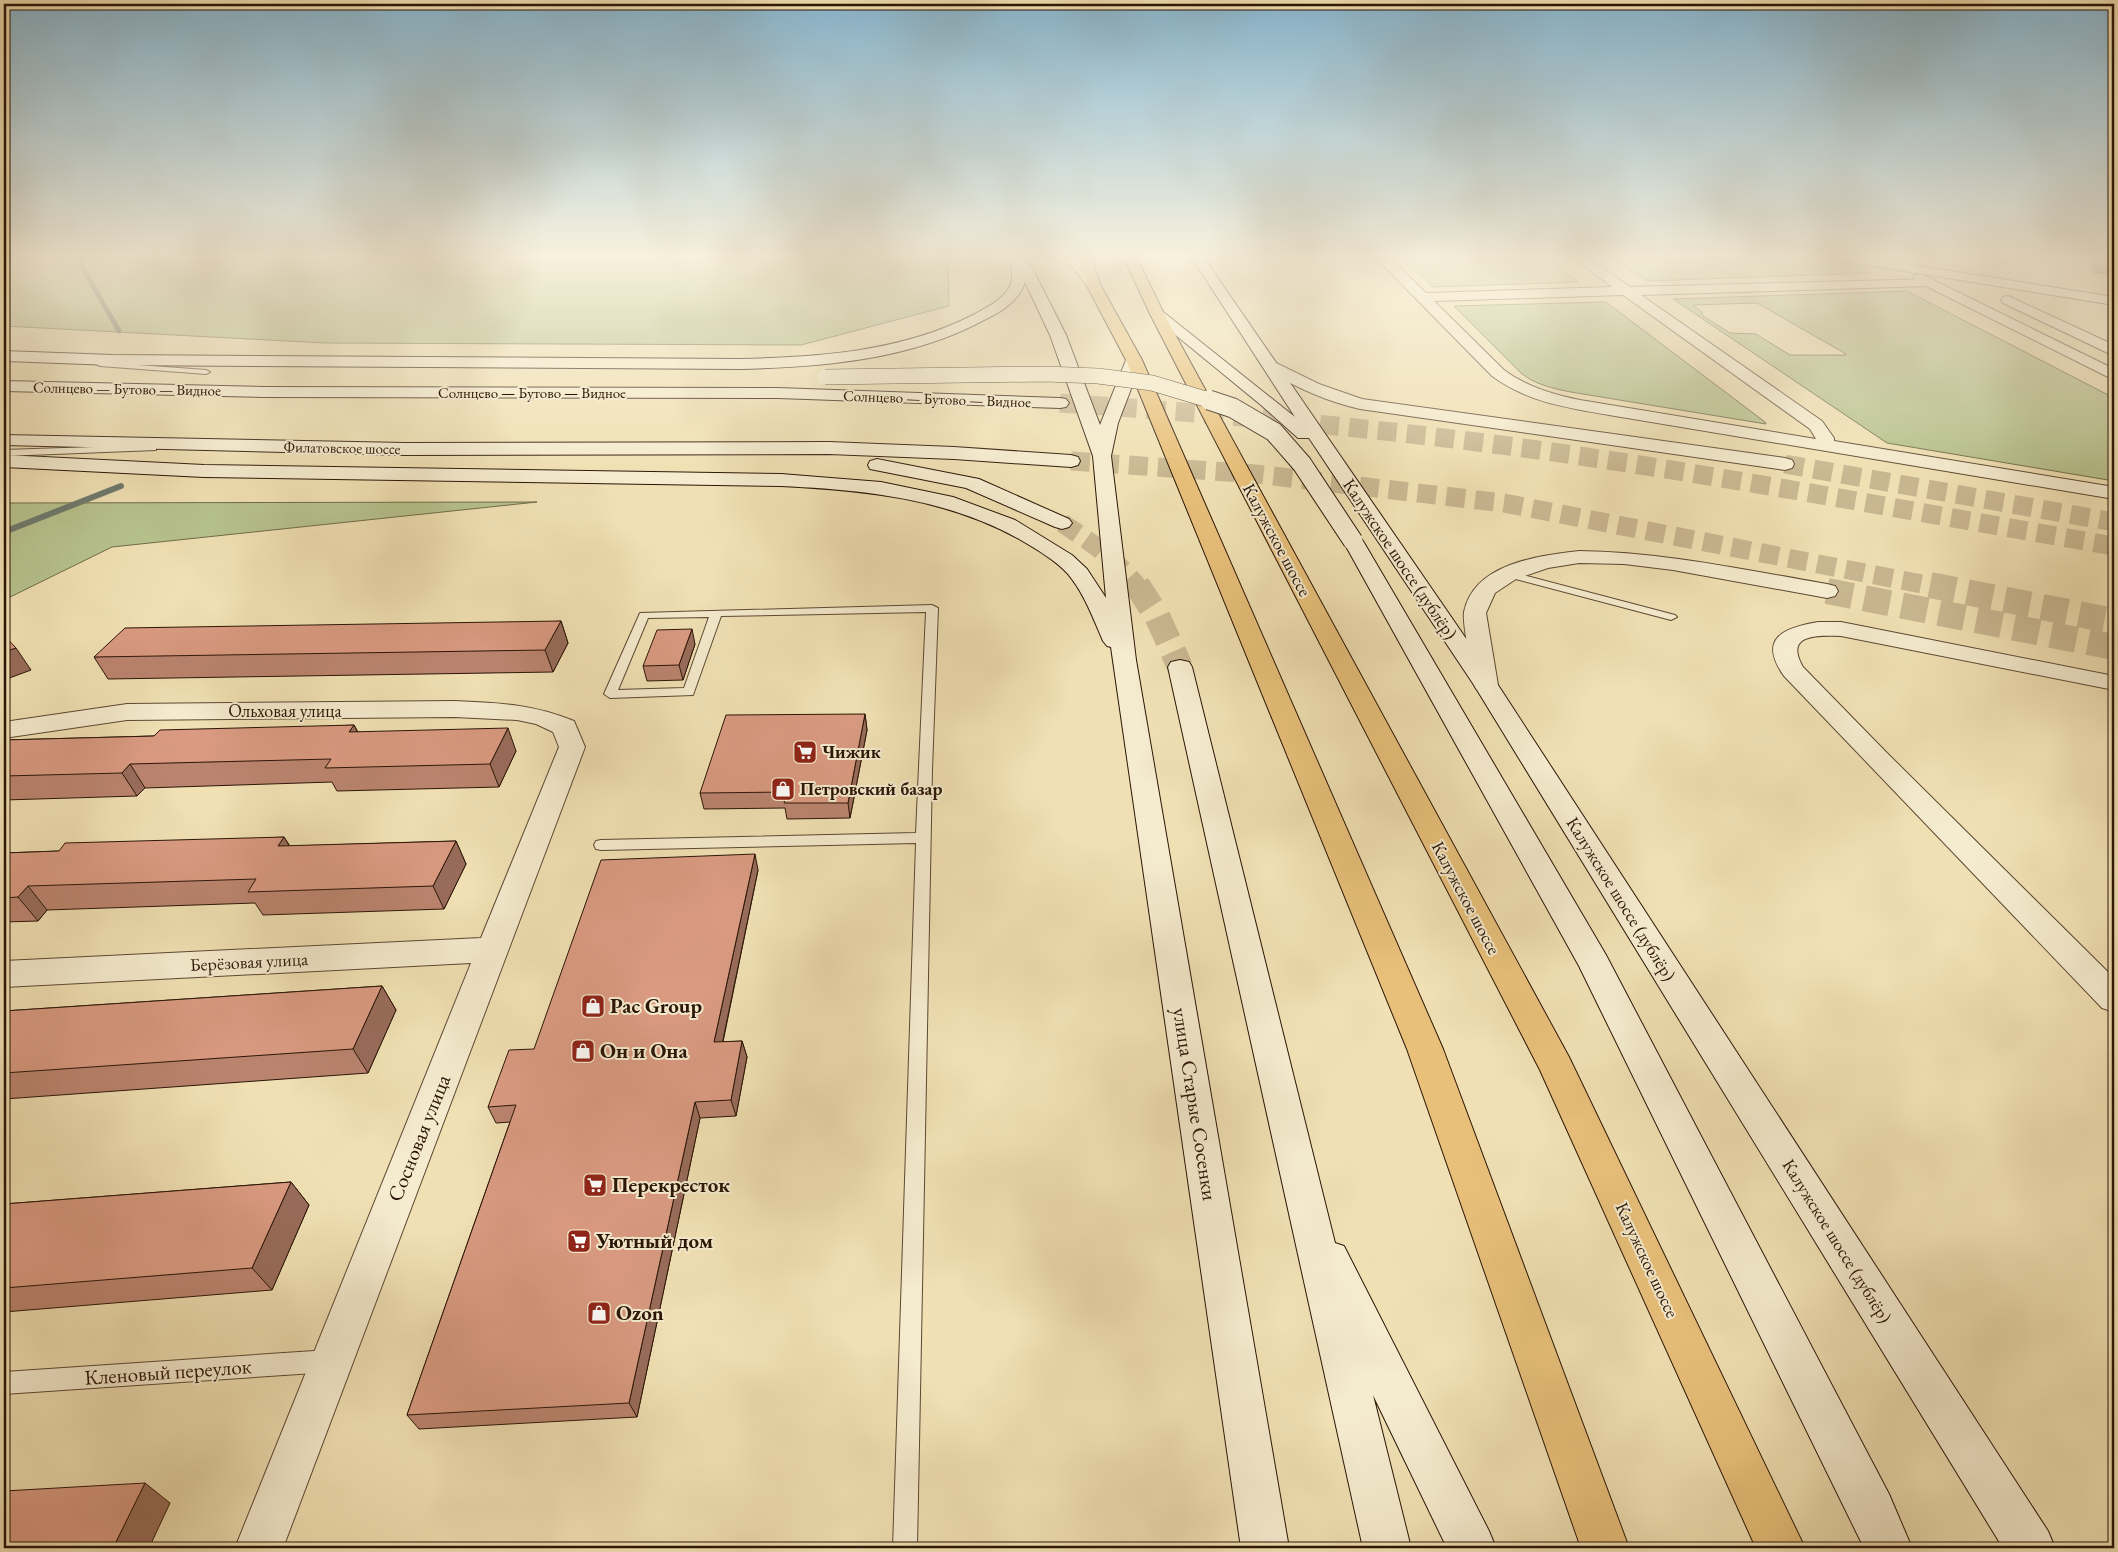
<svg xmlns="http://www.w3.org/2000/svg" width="2118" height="1552" font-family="'EB Garamond',serif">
  <rect width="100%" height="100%" fill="#f0e0b3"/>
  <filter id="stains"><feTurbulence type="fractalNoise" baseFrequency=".004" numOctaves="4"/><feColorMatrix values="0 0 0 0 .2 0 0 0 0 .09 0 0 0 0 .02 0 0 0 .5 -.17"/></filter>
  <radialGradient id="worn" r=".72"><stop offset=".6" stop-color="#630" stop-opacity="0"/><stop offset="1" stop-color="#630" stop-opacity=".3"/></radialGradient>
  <!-- green -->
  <path fill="#b7c38e" stroke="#716c4a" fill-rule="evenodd" d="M 4,258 L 948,258 L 949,306 L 801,345 L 325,343 L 4,326 Z
    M 1403,258 L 1546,258 L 1579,282 L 1433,287 Z
    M 1613,258 L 1812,258 L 1857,266 L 1871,273 L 1647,281 Z
    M 1907,291 L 2114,398 L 2114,481 L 1887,443 L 1673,299 ZM 1757,303 L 1846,354 L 1846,355 L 1790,355 L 1756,334 L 1730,333 L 1703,316 L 1702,312 L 1693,305 Z
    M 1606,302 L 1765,422 L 1766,424 L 1595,396 C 1572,392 1541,389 1522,374 L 1454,306 Z
    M 537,502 L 112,547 L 4,600 L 4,503 Z"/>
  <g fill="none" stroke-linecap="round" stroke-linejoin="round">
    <!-- stream-far1 -->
    <path stroke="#6e7a6d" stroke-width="5" d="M 77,258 L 119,331"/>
    <!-- stream -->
    <path stroke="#6e7a6d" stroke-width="6" d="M 4,532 L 121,486"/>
    <!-- tertiary-tunnel-far1 -->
    <path stroke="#c9b791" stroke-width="19" stroke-dasharray="19 10" stroke-linecap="butt" d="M 1785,464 L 2114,522"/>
    <!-- tertiary-tunnel -->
    <path stroke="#c9b791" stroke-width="26" stroke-dasharray="26 12" stroke-linecap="butt" d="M 1827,591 L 2114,647"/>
    <!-- secondary-tunnel-far1 -->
    <path stroke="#c9b791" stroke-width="19" stroke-dasharray="19 10" stroke-linecap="butt" d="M 1060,403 C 1236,415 1412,431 1587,457 C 1763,483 1938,516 2114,546
      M 1071,461 L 1256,474 L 1504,503 L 1937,587
      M 1062,523 C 1091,542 1117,560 1138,587"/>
    <!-- secondary-tunnel -->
    <path stroke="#c9b791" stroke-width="26" stroke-dasharray="26 12" stroke-linecap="butt" d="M 1137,585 L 1157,616 L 1180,667
      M 1930,585 L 2114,621"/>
    <!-- service casing -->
    <g stroke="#5c4832" stroke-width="2">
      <path id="service" d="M 97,362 L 206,370 L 210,372 L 206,374 L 100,366 L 96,364 Z
        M 153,445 L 156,446 L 156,450 L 4,456 L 4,450 Z
        M 1508,571 L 1675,615 L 1677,617 L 1671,620 L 1504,576 L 1503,574 Z
        M 932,605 L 938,608 L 932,770 L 917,1548 L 893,1548 L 916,843 L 601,850 L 596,849 L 594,845 L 596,841 L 601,840 L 916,833 L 926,612 L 721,616 L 693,695 L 610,698 L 604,694 L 640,613 ZM 709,617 L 684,688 L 618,690 L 648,618 Z
        M 329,1350 L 337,1353 L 340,1361 L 337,1369 L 329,1372 L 4,1394 L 4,1372 Z"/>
    </g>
    <!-- minor casing -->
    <g stroke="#5c4832" stroke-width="2">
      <path id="minor" d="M 1376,258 L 1390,258 L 1426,293 L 1612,287 L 1574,258 L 1588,258 L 1630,287 L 1933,279 L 1935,282 L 1933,285 L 1928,286 L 1641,295 L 1822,421 L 1834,438 L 1834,441 L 2114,487 L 2114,499 L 1609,415 C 1568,408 1527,402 1492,376 ZM 1623,295 L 1810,429 L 1816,439 L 1580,400 C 1552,394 1527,387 1504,370 L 1434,301 Z
        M 1818,622 L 1841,622 L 2114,676 L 2114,690 L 1841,636 C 1817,635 1784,634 1803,667 L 1886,752 L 2114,978 L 2114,1012 L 2102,1008 L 1784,676 C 1758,639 1782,628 1818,622 Z
        M 455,701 C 499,703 533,704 574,721 L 585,747 L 283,1548 L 235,1548 L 471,963 L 4,987 L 4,961 L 481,938 L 559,747 L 553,732 L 536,724 L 517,720 L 455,717 L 127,720 L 4,738 L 4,722 L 127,704 Z"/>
    </g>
    <!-- tertiary casing -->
    <g stroke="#5c4832" stroke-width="2">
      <path id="tertiary" d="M 1066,258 L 1079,258 L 1101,286 L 1099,289 L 1089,289 Z
        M 1841,258 L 1870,258 L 2114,297 L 2114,305 L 1848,262 Z
        M 1921,274 L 2114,369 L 2114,380 L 1916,281 L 1914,278 L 1916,275 Z
        M 2008,296 L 2114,345 L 2114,356 L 2003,303 L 2001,300 L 2003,297 Z
        M 1270,360 L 1319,384 L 1362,399 L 1785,458 L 1792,460 L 1794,464 L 1792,468 L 1785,470 L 1360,409 C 1326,401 1294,387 1264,368 L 1262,365 L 1264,362 Z
        M 1579,551 C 1663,552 1745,570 1827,584 L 1835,586 L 1838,591 L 1835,596 L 1827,598 L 1673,570 L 1624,564 L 1579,563 L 1548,568 L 1516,579 L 1495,593 L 1486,613 L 1498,685 L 1495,690 L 1486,692 L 1477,690 L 1474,685 C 1472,671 1462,623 1464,612 C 1474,563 1538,556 1579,551 Z"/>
    </g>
    <!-- secondary casing -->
    <g stroke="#2b1507" stroke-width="2">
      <path id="secondary" d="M 1010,258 L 1027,258 L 1066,335 L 1100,425 L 1126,360 L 1128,357 L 1140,357 L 1142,360 L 1118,423 L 1111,456 L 1136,660 L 1289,1548 L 1241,1548 L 1111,647 L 1107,646 L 1103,641 C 1093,618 1084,593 1068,574 C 1054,559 1036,549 1019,539 C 945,498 864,490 781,486 L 204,477 L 4,467 L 4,455 L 204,465 L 781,474 L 881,482 L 953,497 L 1015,520 L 1072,555 L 1087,569 L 1106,598 L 1093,456 L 1050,335 L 1025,282 C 1019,301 1001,312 984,320 C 910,360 822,367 739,369 L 113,365 L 4,361 L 4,351 L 113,355 L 739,359 C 818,357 901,352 973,315 C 986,308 1002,300 1009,288 C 1015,278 1010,267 1010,258 Z
        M 1192,258 L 1204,258 L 1498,685 L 2048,1531 L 2055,1548 L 2003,1548 L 1474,685 L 1309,438 L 1298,438 L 1261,405 L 1150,314 L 1152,311 L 1162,311 L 1295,417 Z
        M 4,381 L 264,387 L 778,388 L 1060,398 L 1066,399 L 1069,403 L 1066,407 L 1060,408 L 778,398 L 264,397 L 4,391 Z
        M 4,435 L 405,443 L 829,442 L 954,447 L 1071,455 L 1078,457 L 1080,461 L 1078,465 L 1071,467 L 954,459 L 829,454 L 405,455 L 4,445 Z
        M 877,459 L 979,479 L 1069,519 L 1072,523 L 1069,527 L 1062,529 L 1055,527 L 966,488 L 870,469 L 868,465 L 870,461 Z
        M 1353,535 L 1360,537 L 1363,541 L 1606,955 L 1889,1494 L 1912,1548 L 1864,1548 L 1579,966 L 1343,541 L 1346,537 Z
        M 1180,660 L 1189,662 L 1192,667 L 1335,1243 L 1344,1246 L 1489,1531 L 1496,1548 L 1447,1548 L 1373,1395 L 1411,1548 L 1363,1548 L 1168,667 L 1171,662 Z"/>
    </g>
    <!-- trunk casing -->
    <g stroke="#2b1507" stroke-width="2">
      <path id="trunk" d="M 1078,258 L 1091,258 L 1101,286 L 1142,360 L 1443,1049 L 1629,1548 L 1581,1548 L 1407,1049 L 1126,360 L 1087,286 Z
        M 1124,258 L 1137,258 L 1164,314 L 1569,1057 L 1805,1548 L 1756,1548 L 1540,1070 L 1150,314 Z"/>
    </g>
    <!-- service -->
    <use href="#service" fill="#f5ebce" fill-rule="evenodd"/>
    <!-- minor -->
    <use href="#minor" fill="#f5ebce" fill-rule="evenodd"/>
    <!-- tertiary -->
    <use href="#tertiary" fill="#f5ebce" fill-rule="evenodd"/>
    <!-- secondary -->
    <use href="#secondary" fill="#f5ebce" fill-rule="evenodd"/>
    <!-- trunk -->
    <use href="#trunk" fill="#e8c07a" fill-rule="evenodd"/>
    <!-- secondary-bridge-far1 casing -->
    <g stroke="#2b1507" stroke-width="16" stroke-linecap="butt">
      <path id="secondary-bridge-far1" d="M 825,377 L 1045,374 L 1098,376 L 1152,383 L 1212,401"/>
    </g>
    <!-- secondary-bridge casing -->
    <g stroke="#2b1507" stroke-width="21" stroke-linecap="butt">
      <path id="secondary-bridge" d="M 1209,400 L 1233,408 L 1274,432 L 1302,464 L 1353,541"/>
    </g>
    <!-- secondary-bridge-far1 -->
    <use href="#secondary-bridge-far1" stroke="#f5ebce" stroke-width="15"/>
    <!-- secondary-bridge -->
    <use href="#secondary-bridge" stroke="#f5ebce" stroke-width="19"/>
  </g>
  <!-- wall -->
  <path fill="#bb846f" stroke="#2b1507" d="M 2095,258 L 2114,258 L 2114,275 L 2093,272 Z
    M 561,621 L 568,643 L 553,672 L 108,679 L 94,657 Z
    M 695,644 L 683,680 L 647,681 L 643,666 Z
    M 865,714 L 867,730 L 850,818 L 787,819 L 785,808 L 704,809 L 700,793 Z
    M 354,725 L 358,732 L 516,751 L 499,787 L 337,791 L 332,782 L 145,788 L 137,796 L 4,800 L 4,740 L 154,736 Z
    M 284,837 L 290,846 L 456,841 L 466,864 L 444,909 L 263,915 L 255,903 L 47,910 L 38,921 L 4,922 L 4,853 L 59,851 Z
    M 758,870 L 723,1042 L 742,1041 L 747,1057 L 736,1116 L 700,1118 L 637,1417 L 419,1429 L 407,1415 L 510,1122 L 496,1123 L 488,1107 L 534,1049 Z
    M 382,986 L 396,1010 L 368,1073 L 4,1099 L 4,1011 Z
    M 291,1182 L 309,1205 L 272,1290 L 4,1312 L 4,1204 Z"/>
  <!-- shaded-wall -->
  <path fill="#986c5a" stroke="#2b1507" d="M 561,621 L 568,643 L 553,672 L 545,650 Z
    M 692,629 L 695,644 L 683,680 L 679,665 Z
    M 16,648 L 31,670 L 4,680 L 4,652 Z
    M 865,714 L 867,730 L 850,818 L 848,803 Z
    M 354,725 L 365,748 L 349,732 Z
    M 508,728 L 516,751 L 499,787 L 490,764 Z
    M 130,764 L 145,788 L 137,796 L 122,773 Z
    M 284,837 L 298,861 L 278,846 Z
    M 456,841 L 466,864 L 444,909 L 433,886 Z
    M 755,854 L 758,870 L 719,1059 L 714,1042 Z
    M 28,886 L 47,910 L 38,921 L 18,897 Z
    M 382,986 L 396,1010 L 368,1073 L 353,1049 Z
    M 742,1041 L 747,1057 L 736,1116 L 731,1100 Z
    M 695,1102 L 700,1118 L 637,1417 L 629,1403 Z
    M 291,1182 L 309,1205 L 272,1290 L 252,1268 Z
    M 145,1483 L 170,1503 L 149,1548 L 113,1548 Z"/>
  <!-- building -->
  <path fill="#d99a81" stroke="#2b1507" d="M 2097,258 L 2114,258 L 2114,270 L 2096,267 Z
    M 561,621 L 545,650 L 94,657 L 125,628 Z
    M 692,629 L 679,665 L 643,666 L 657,630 Z
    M 4,635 L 16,648 L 4,652 Z
    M 865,714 L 848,803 L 784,803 L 787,792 L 700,793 L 726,715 Z
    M 354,725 L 349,732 L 508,728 L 490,764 L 325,768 L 331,759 L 130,764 L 122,773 L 4,776 L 4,740 L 154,736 L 160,730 Z
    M 284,837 L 278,846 L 456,841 L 433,886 L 248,892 L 256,879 L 28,886 L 18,897 L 4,898 L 4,853 L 59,851 L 65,843 Z
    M 755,854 L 714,1042 L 742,1041 L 731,1100 L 695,1102 L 629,1403 L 407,1415 L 516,1105 L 488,1107 L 509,1050 L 534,1049 L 601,860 Z
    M 382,986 L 353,1049 L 4,1073 L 4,1011 Z
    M 291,1182 L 252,1268 L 4,1288 L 4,1204 Z
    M 145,1483 L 113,1548 L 4,1548 L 4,1491 Z"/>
  <!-- sky -->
  <linearGradient id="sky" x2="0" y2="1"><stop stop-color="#89b8d2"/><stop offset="0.54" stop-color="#f8f1dd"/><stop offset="1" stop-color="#f8f1dd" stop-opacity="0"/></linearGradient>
  <rect width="2118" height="475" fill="url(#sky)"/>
  <!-- icons -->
  <defs>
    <g id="supermarket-square" transform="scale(1.25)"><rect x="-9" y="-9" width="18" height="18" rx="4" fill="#8f2418" stroke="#f5ebce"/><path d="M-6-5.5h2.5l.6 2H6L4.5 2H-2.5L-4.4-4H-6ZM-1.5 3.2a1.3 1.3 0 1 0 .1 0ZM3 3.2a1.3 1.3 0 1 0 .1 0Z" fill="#fff"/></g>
    <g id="shop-square" transform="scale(1.25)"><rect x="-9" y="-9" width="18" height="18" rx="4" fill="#8f2418" stroke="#f5ebce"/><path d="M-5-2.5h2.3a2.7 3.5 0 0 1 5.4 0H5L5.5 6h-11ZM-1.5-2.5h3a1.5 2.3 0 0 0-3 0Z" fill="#fff"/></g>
  </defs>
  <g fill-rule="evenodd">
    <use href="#supermarket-square" x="805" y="752"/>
    <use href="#shop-square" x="783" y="789"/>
    <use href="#shop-square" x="593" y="1006"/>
    <use href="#shop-square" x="583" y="1051"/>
    <use href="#supermarket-square" x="595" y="1185"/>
    <use href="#supermarket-square" x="579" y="1241"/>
    <use href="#shop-square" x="599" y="1313"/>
  </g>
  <g text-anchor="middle" stroke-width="4" stroke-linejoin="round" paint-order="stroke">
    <!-- far-street labels -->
    <g font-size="15" fill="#2b1507" stroke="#f5ebce">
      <text transform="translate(127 389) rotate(1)" y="5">Солнцево — Бутово — Видное</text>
      <text x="532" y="398">Солнцево — Бутово — Видное</text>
      <text transform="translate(937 399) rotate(2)" y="5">Солнцево — Бутово — Видное</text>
      <text transform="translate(342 448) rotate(1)" y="5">Филатовское шоссе</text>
    </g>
    <!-- street labels -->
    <g font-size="18" fill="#2b1507" stroke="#f5ebce">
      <text transform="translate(1277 540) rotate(62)" y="6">Калужское шоссе</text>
      <text transform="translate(1400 559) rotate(56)" y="6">Калужское шоссе (дублёр)</text>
      <text x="285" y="717">Ольховая улица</text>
      <text transform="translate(1466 898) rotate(62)" y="6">Калужское шоссе</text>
      <text transform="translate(1621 899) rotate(58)" y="6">Калужское шоссе (дублёр)</text>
      <text transform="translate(249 962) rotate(-3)" y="6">Берёзовая улица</text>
      <text transform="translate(1837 1241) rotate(58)" y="6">Калужское шоссе (дублёр)</text>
      <text transform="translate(1647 1260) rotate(65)" y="6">Калужское шоссе</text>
    </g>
    <!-- poi labels -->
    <g font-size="18" font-weight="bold" fill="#2b1507" stroke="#f5ebce" text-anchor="start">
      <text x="822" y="758">Чижик</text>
      <text x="800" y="795">Петровский базар</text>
    </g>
    <!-- near-poi labels -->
    <g font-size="21" font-weight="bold" fill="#2b1507" stroke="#f5ebce" text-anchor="start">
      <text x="610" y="1013">Pac Group</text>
      <text x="600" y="1058">Он и Она</text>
      <text x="612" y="1192">Перекресток</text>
      <text x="596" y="1248">Уютный дом</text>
      <text x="616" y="1320">Ozon</text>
    </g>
    <!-- near-street labels -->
    <g font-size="21" fill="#2b1507" stroke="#f5ebce">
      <text transform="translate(1195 1104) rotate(81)" y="7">улица Старые Сосенки</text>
      <text transform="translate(419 1138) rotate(-68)" y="7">Сосновая улица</text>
      <text transform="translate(168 1372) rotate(-4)" y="7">Кленовый переулок</text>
    </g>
  </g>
  <!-- margin -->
  <rect width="2118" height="1552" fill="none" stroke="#f0e0b3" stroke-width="20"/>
  <rect x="5" y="5" width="2108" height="1542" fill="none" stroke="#2b1507" stroke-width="2.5"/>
  <rect x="10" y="10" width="2098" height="1532" fill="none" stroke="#2b1507"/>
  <rect width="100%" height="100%" filter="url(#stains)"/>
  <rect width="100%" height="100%" fill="url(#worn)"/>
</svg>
